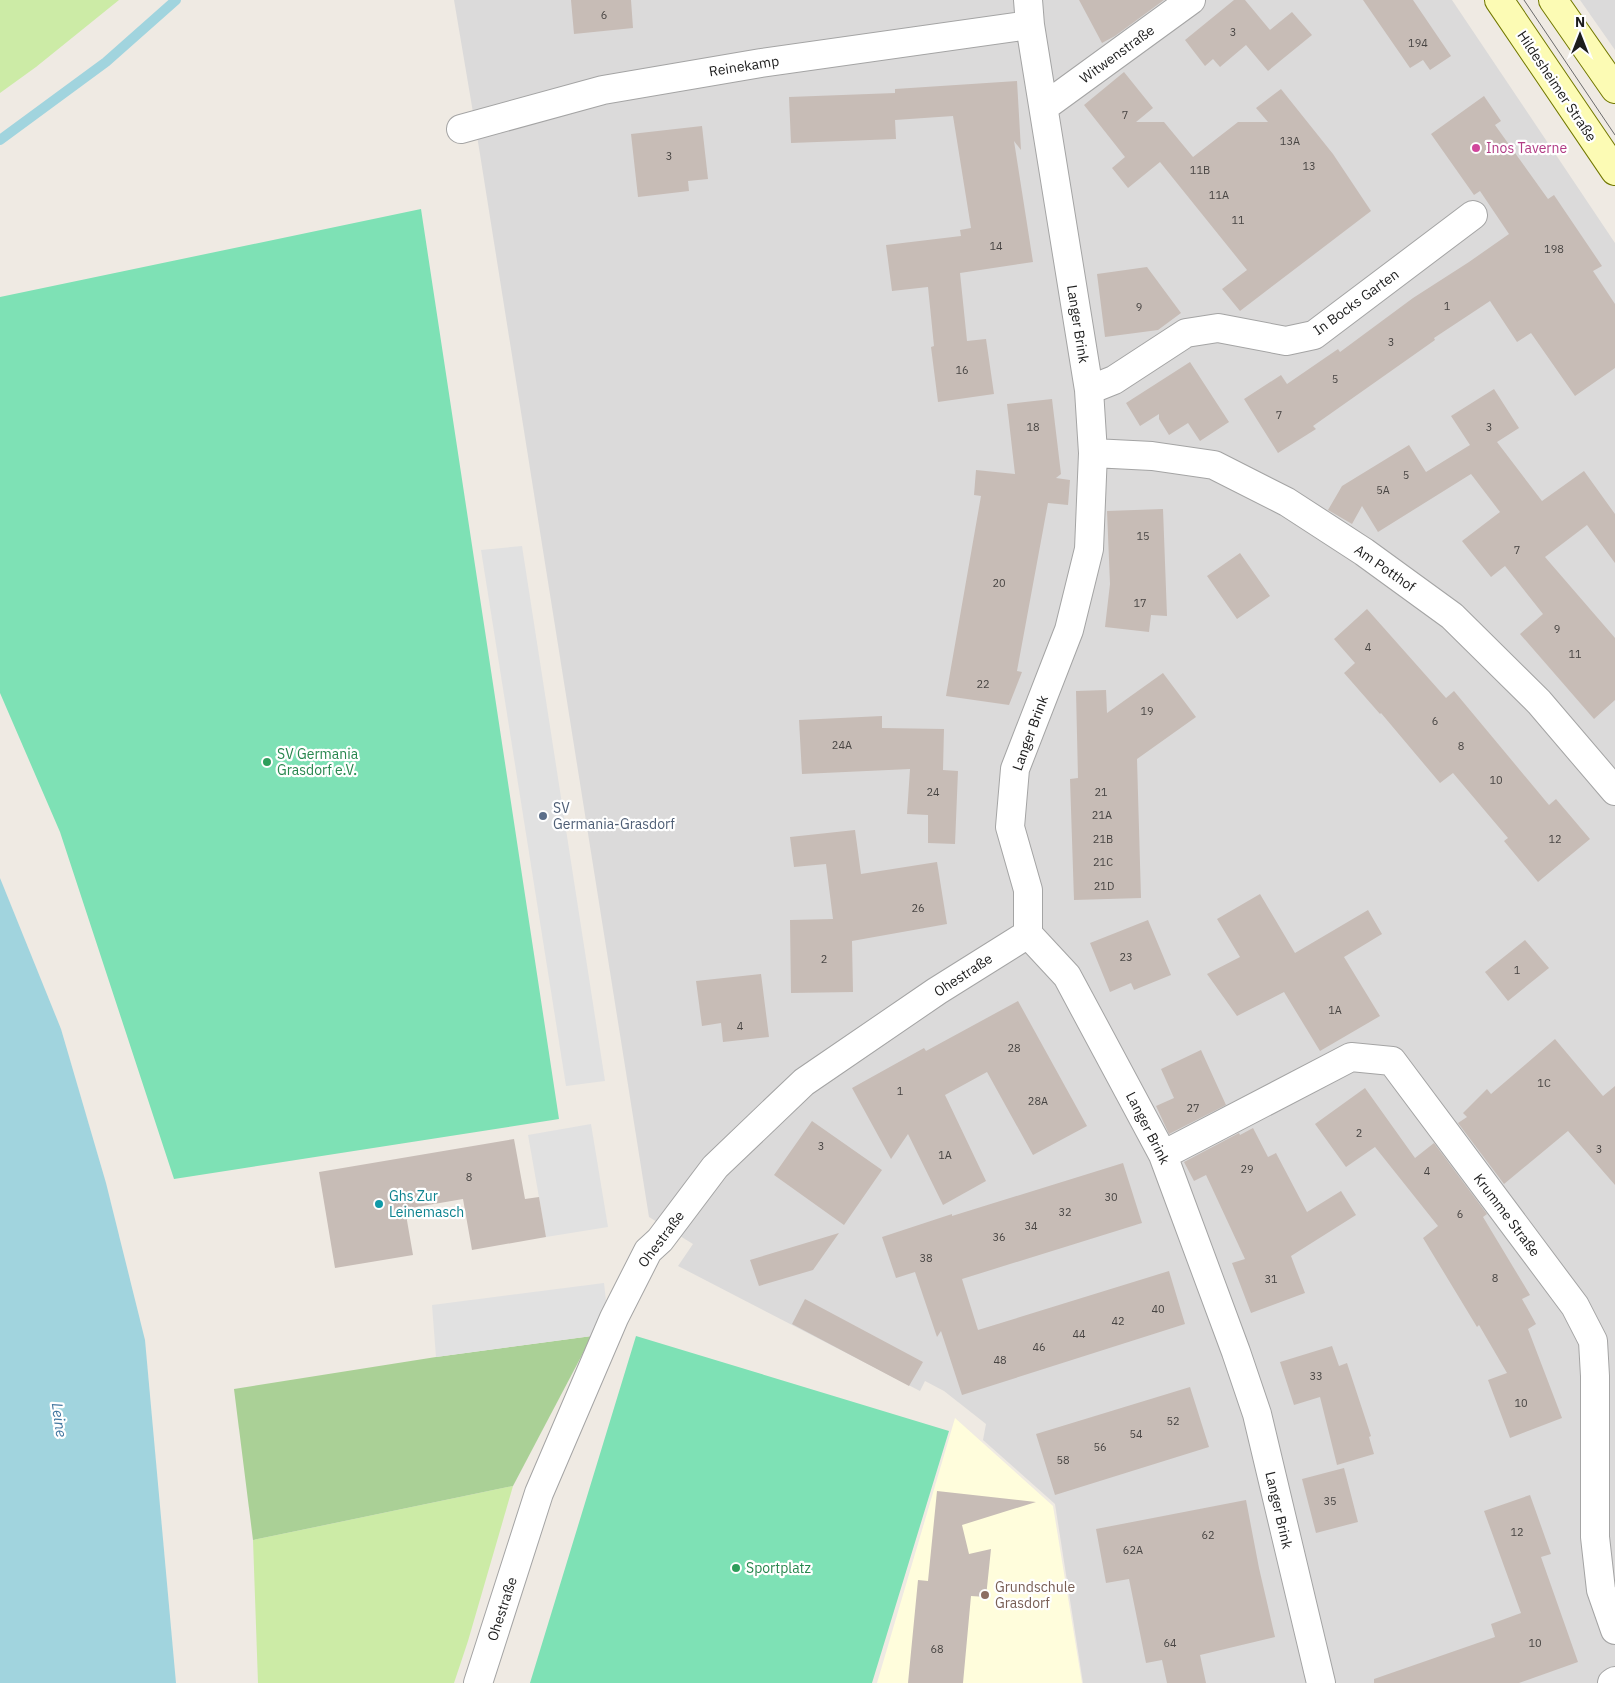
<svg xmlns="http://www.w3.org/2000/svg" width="1615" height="1683" font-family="'IBM Plex Sans',sans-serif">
  <rect width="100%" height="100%" fill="#efeae3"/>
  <!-- residential -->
  <path fill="#dbdada" d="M 454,0 L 1452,0 L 1615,243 L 1615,1683 L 1083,1683 L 1055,1504 L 983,1440 L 986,1424 L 944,1391 L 925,1381 L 920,1391 L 678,1266 L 693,1244 L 649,1217 L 479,148 Z
    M 1580,0 L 1615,0 L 1615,50 Z"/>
  <!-- education -->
  <path fill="#fffddc" d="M 955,1418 L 1053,1506 L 1082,1683 L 877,1683 Z"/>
  <!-- grass -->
  <path fill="#cceba6" d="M 0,0 L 119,0 L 36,67 L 0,93 Z
    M 513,1486 L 468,1641 L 454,1683 L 258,1683 L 253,1540 Z"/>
  <!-- forest -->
  <path fill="#aad096" d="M 592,1336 L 513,1486 L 253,1540 L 234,1389 L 436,1357 Z"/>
  <!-- pitch -->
  <path fill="#7ee1b5" d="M 421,209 L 559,1119 L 174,1179 L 60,832 L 0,693 L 0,297 Z
    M 636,1336 L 949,1431 L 872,1683 L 530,1683 Z"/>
  <!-- parking -->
  <path fill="#e1e1e1" d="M 522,546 L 605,1081 L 566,1086 L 481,550 Z
    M 591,1124 L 608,1227 L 546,1237 L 528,1135 Z
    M 604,1283 L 606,1301 L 592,1336 L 436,1357 L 432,1305 Z"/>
  <!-- water -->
  <path fill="#a1d4de" d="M 0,878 L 61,1029 L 106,1183 L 145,1340 L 176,1683 L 0,1683 Z"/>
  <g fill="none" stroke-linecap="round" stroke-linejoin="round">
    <!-- stream -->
    <path stroke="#a1d4de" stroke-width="10" d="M 0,140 L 106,62 L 176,0"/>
  </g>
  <!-- building -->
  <path fill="#c7bcb6" d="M 571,0 L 631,0 L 633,28 L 574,34 Z
    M 1079,0 L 1164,0 L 1115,36 L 1102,43 Z
    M 1234,0 L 1245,0 L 1270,30 L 1292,12 L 1312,35 L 1268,71 L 1246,45 L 1220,67 L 1213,59 L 1205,66 L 1185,40 Z
    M 1363,0 L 1413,0 L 1451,56 L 1430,70 L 1423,60 L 1410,68 Z
    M 1124,72 L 1153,108 L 1136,122 L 1164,122 L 1193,157 L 1238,122 L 1268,122 L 1256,108 L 1281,89 L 1333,154 L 1371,211 L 1240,311 L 1222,289 L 1247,270 L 1160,162 L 1128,188 L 1112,168 L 1125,157 L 1084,105 Z
    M 1017,81 L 1021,150 L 1014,141 L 1033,262 L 960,273 L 967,341 L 986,339 L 994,394 L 938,402 L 931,347 L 934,346 L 928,287 L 892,291 L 886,245 L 961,236 L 960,230 L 971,228 L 953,116 L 895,120 L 896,139 L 791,143 L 789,97 L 895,93 L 895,89 Z
    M 1484,96 L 1501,121 L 1495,125 L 1548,199 L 1554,195 L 1602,266 L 1593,271 L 1615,304 L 1615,368 L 1575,396 L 1531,333 L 1517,342 L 1490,301 L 1434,338 L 1435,340 L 1313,426 L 1316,429 L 1278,453 L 1244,399 L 1281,375 L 1287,384 L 1338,349 L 1340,352 L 1413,298 L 1469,262 L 1509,234 L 1480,191 L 1474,195 L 1431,134 Z
    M 702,126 L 708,179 L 688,181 L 689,191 L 638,197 L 631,134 Z
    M 1147,267 L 1181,313 L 1158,330 L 1105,337 L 1097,274 Z
    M 1190,362 L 1229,422 L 1200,441 L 1188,423 L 1169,435 L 1159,419 L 1159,414 L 1140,426 L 1126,403 Z
    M 1494,389 L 1519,428 L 1497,442 L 1542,501 L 1584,471 L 1615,514 L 1615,563 L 1587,525 L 1545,557 L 1615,638 L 1615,700 L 1594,719 L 1520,634 L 1543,614 L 1505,566 L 1491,577 L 1462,541 L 1500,512 L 1471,474 L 1378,532 L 1362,506 L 1352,524 L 1328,510 L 1342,486 L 1409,445 L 1426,472 L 1470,445 L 1451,416 Z
    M 1052,399 L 1061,474 L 1056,478 L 1070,480 L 1068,505 L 1048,503 L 1017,671 L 1022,672 L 1009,705 L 946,696 L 981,496 L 974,495 L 976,470 L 1015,474 L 1007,404 Z
    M 1163,509 L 1167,616 L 1151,615 L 1149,632 L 1105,627 L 1110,584 L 1107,511 Z
    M 1240,553 L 1270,596 L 1237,619 L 1207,576 Z
    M 1367,609 L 1446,698 L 1454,691 L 1549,805 L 1556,799 L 1590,839 L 1538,882 L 1504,841 L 1508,838 L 1453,773 L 1440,783 L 1381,713 L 1380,714 L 1344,673 L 1355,663 L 1334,639 Z
    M 1163,673 L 1196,717 L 1137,759 L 1141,898 L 1074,900 L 1070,779 L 1078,778 L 1076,691 L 1106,690 L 1107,713 Z
    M 882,716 L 882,728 L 944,729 L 943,770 L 958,771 L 955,844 L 928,843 L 928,815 L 907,814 L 910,769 L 802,774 L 799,720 Z
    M 855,830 L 861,874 L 937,862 L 947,924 L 852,941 L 853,992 L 791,993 L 790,920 L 833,919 L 826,864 L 794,867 L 790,837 Z
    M 1260,894 L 1295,953 L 1368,910 L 1382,934 L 1344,957 L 1380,1016 L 1320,1051 L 1284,992 L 1237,1016 L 1207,974 L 1240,957 L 1217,919 Z
    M 1148,920 L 1171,975 L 1134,990 L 1131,983 L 1110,992 L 1090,943 Z
    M 1525,940 L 1549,968 L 1508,1001 L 1485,972 Z
    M 761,974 L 769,1037 L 723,1042 L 721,1023 L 702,1026 L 696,981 Z
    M 1018,1001 L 1087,1126 L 1033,1155 L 987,1072 L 945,1095 L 986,1181 L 943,1205 L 908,1134 L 891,1159 L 852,1088 L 924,1048 L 926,1051 Z
    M 1555,1039 L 1603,1096 L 1615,1086 L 1615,1185 L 1568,1131 L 1504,1184 L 1458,1123 L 1467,1117 L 1463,1113 L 1487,1089 L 1491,1094 Z
    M 1201,1050 L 1226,1105 L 1169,1134 L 1156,1106 L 1174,1098 L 1161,1069 Z
    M 1365,1088 L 1415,1158 L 1434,1143 L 1487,1214 L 1483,1217 L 1530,1295 L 1522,1299 L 1536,1324 L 1528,1329 L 1562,1418 L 1510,1438 L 1488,1380 L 1507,1373 L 1479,1325 L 1477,1327 L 1423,1238 L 1438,1226 L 1375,1147 L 1346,1167 L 1315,1124 Z
    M 812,1121 L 882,1170 L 844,1225 L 774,1175 Z
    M 1253,1128 L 1268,1157 L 1276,1153 L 1307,1212 L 1341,1191 L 1356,1215 L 1291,1256 L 1305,1293 L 1251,1313 L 1232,1263 L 1245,1259 L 1206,1175 L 1194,1181 L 1184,1162 L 1239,1133 L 1240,1135 Z
    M 514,1139 L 525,1199 L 539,1197 L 546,1237 L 472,1250 L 463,1199 L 405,1209 L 413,1255 L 335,1268 L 319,1172 Z
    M 1123,1163 L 1142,1223 L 962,1279 L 978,1330 L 1169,1271 L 1185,1324 L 962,1395 L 941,1331 L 937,1337 L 915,1272 L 896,1278 L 882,1237 L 952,1214 L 952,1216 Z
    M 839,1233 L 813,1270 L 759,1286 L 750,1260 Z
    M 805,1299 L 923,1362 L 909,1386 L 792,1324 Z
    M 1332,1346 L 1339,1366 L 1347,1363 L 1371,1436 L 1369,1437 L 1374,1454 L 1337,1465 L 1320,1397 L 1294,1405 L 1280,1362 Z
    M 1190,1387 L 1209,1447 L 1055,1495 L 1036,1434 Z
    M 1344,1468 L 1358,1522 L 1316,1533 L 1302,1479 Z
    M 937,1491 L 1036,1502 L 962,1525 L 969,1554 L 991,1549 L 986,1597 L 971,1596 L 963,1683 L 908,1683 L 918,1580 L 928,1581 Z
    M 1530,1495 L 1551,1554 L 1541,1557 L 1578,1662 L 1519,1683 L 1374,1683 L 1374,1679 L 1495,1637 L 1491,1624 L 1521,1613 L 1484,1511 Z
    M 1246,1500 L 1259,1568 L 1275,1637 L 1200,1655 L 1206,1683 L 1167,1683 L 1162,1660 L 1146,1663 L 1129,1579 L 1106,1583 L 1096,1529 Z"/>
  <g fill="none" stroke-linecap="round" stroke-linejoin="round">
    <!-- street casing -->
    <g stroke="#a4a4a4" stroke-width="30">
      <path id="street" d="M 1028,0 L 1030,25 L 1089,390 L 1093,453 L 1089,549 L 1069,630 L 1015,769 L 1010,827 L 1028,890 L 1028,934 L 1067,976 L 1163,1155 L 1236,1352 L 1257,1414 L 1321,1683
        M 1044,107 L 1191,0
        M 461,129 L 603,90 L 761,63 L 1030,25
        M 1089,390 L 1114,380 L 1186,333 L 1218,328 L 1286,341 L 1314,335 L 1473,215
        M 1093,453 L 1152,456 L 1214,465 L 1287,502 L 1364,552 L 1452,616 L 1539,702 L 1615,791
        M 1163,1155 L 1351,1057 L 1392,1061 L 1575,1306 L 1593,1341 L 1595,1376 L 1595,1537 L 1601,1590 L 1615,1630
        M 478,1683 L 539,1493 L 614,1318 L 648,1251 L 660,1240 L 715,1167 L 804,1082 L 937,991 L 1028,934
        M 1612,1683 L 1615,1681"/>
    </g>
    <!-- secondary casing -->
    <g stroke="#727801" stroke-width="30">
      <path id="secondary" d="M 1499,0 L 1615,171
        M 1553,0 L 1615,89"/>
    </g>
    <!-- street -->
    <use href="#street" stroke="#fff" stroke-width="28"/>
    <!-- secondary -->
    <use href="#secondary" stroke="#fcfbb4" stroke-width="28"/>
    <!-- tram -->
    <path stroke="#6b6b6b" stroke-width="1" d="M 1524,0 L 1615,135"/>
  </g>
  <!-- markers -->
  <circle fill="#d1479c" stroke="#fff" stroke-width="2" cx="1476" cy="148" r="5"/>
  <g fill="#2e9e5b" stroke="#fff" stroke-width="2">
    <circle cx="267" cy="762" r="5"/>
    <circle cx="736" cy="1568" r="5"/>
  </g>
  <circle fill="#5c6f8a" stroke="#fff" stroke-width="2" cx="543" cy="816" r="5"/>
  <circle fill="#0f9aa8" stroke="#fff" stroke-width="2" cx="379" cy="1204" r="5"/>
  <circle fill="#8d6e63" stroke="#fff" stroke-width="2" cx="985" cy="1595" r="5"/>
  <g text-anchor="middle" stroke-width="4.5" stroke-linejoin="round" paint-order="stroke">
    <!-- number labels -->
    <g font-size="11" fill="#484543">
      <text x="604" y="19">6</text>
      <text x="1233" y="36">3</text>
      <text x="1418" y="47">194</text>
      <text x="1125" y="119">7</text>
      <text x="1290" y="145">13A</text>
      <text x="669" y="160">3</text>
      <text x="1309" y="170">13</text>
      <text x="1200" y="174">11B</text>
      <text x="1219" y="199">11A</text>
      <text x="1238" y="224">11</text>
      <text x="996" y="250">14</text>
      <text x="1554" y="253">198</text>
      <text x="1447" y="310">1</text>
      <text x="1139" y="311">9</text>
      <text x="1391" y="346">3</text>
      <text x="962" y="374">16</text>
      <text x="1335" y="383">5</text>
      <text x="1279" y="419">7</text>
      <text x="1033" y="431">18</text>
      <text x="1489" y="431">3</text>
      <text x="1406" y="479">5</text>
      <text x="1383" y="494">5A</text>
      <text x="1143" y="540">15</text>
      <text x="1517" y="554">7</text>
      <text x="999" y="587">20</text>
      <text x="1140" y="607">17</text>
      <text x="1557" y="633">9</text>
      <text x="1368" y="651">4</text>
      <text x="1575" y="658">11</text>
      <text x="983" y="688">22</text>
      <text x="1147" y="715">19</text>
      <text x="1435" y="725">6</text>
      <text x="842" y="749">24A</text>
      <text x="1461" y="750">8</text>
      <text x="1496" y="784">10</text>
      <text x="933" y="796">24</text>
      <text x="1101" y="796">21</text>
      <text x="1102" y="819">21A</text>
      <text x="1103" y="843">21B</text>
      <text x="1555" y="843">12</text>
      <text x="1103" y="866">21C</text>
      <text x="1104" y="890">21D</text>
      <text x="918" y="912">26</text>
      <text x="1126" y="961">23</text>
      <text x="824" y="963">2</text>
      <text x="1517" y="974">1</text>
      <text x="1335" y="1014">1A</text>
      <text x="740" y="1030">4</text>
      <text x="1014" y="1052">28</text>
      <text x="1544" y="1087">1C</text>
      <text x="900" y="1095">1</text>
      <text x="1038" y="1105">28A</text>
      <text x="1193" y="1112">27</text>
      <text x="1359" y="1137">2</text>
      <text x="821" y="1150">3</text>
      <text x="1599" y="1153">3</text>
      <text x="945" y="1159">1A</text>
      <text x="1247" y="1173">29</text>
      <text x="1427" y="1175">4</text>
      <text x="469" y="1181">8</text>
      <text x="1111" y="1201">30</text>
      <text x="1065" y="1216">32</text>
      <text x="1460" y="1218">6</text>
      <text x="1031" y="1230">34</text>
      <text x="999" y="1241">36</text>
      <text x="926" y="1262">38</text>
      <text x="1495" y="1282">8</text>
      <text x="1271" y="1283">31</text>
      <text x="1158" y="1313">40</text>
      <text x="1118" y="1325">42</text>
      <text x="1079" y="1338">44</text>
      <text x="1039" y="1351">46</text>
      <text x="1000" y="1364">48</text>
      <text x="1316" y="1380">33</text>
      <text x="1521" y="1407">10</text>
      <text x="1173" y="1425">52</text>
      <text x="1136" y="1438">54</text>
      <text x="1100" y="1451">56</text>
      <text x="1063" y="1464">58</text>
      <text x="1330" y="1505">35</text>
      <text x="1517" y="1536">12</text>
      <text x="1208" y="1539">62</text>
      <text x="1133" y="1554">62A</text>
      <text x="1170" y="1647">64</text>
      <text x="1535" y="1647">10</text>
      <text x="937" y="1653">68</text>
    </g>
    <!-- street labels -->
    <g font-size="14" fill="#1d1d1d" stroke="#fff">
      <text transform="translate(1117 54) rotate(-36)" y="5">Witwenstraße</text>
      <text transform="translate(744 66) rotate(-9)" y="5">Reinekamp</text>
      <text transform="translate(1557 86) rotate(56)" y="5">Hildesheimer Straße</text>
      <text transform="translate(1356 302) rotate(-36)" y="5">In Bocks Garten</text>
      <text transform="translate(1078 324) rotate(81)" y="5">Langer Brink</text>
      <text transform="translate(1385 568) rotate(35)" y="5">Am Potthof</text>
      <text transform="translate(1030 733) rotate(-70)" y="5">Langer Brink</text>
      <text transform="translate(963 975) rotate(-33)" y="5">Ohestraße</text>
      <text transform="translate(1148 1128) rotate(63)" y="5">Langer Brink</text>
      <text transform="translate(1507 1215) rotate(53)" y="5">Krumme Straße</text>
      <text transform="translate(661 1239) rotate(-53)" y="5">Ohestraße</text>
      <text transform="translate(1279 1510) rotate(77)" y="5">Langer Brink</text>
      <text transform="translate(502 1609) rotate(-72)" y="5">Ohestraße</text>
    </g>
    <!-- hotel labels -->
    <g font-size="14" fill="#b23c85" stroke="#fff" text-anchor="start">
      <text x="1486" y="153">Inos Taverne</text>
    </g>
    <!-- leisure labels -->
    <g font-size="14" fill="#27864d" stroke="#fff" text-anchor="start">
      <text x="277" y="759">SV Germania<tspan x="277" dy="16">Grasdorf e.V.</tspan></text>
      <text x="746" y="1573">Sportplatz</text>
    </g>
    <!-- service labels -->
    <g font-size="14" fill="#4e5e75" stroke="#fff" text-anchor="start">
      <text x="553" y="813">SV<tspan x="553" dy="16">Germania-Grasdorf</tspan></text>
    </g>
    <!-- culture labels -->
    <g font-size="14" fill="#0d838f" stroke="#fff" text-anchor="start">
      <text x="389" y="1201">Ghs Zur<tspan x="389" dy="16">Leinemasch</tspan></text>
    </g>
    <!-- education labels -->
    <g font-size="14" fill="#785e54" stroke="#fff" text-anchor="start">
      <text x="995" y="1592">Grundschule<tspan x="995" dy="16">Grasdorf</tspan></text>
    </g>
    <!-- water labels -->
    <g font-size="15" font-style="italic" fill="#4277a0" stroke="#fff">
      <text transform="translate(59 1420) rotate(82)" y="5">Leine</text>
    </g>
  </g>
  <!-- north arrow -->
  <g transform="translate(1580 35)" stroke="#ffffff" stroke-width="4" paint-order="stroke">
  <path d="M0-4L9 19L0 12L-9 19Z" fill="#1d1d1d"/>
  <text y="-8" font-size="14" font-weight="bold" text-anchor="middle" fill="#1d1d1d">N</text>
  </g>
</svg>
